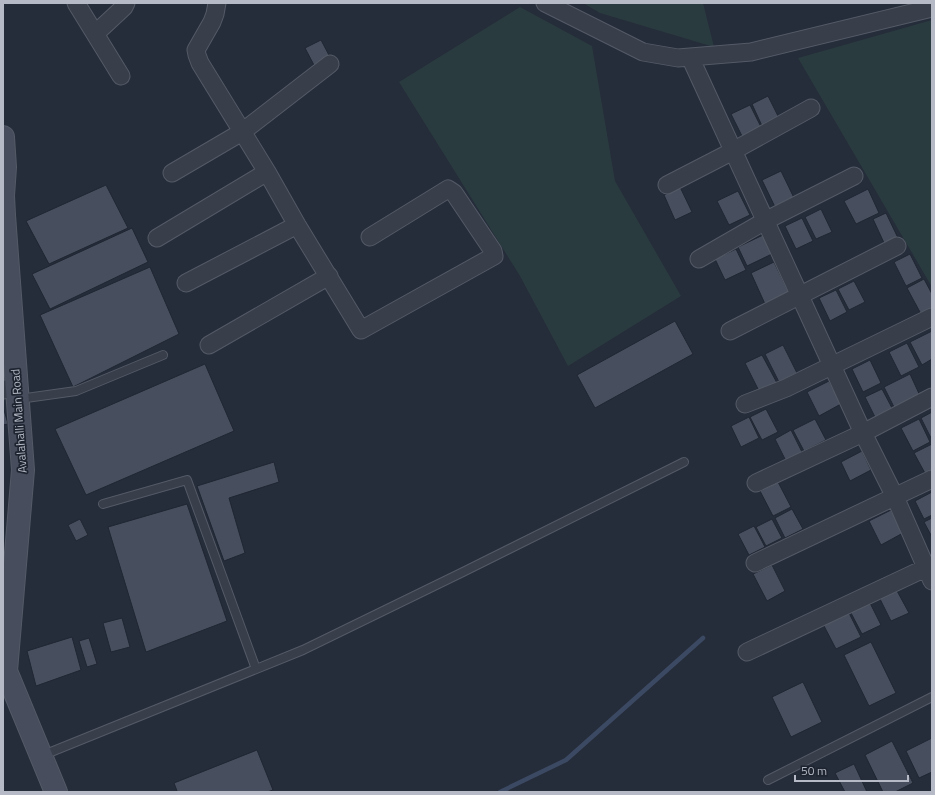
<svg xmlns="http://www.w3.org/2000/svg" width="935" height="795" font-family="'Titillium Web',sans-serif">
  <rect width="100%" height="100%" fill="#252c3a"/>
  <!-- green -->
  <path fill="#2a3b3f" d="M 583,3 L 703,3 L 714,47 L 600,13 Z
    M 520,7 L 592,46 L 615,181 L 681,296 L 568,366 L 520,276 L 399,82 Z
    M 932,20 L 932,287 L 798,58 Z"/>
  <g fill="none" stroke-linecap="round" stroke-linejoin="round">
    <!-- stream -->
    <path stroke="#3c4962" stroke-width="4.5" d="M 500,792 L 566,760 L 703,638"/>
  </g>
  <!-- building -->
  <path fill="#474f5e" stroke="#202632" d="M 321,40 L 331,59 L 315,67 L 305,48 Z
    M 768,96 L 780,120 L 763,128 L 752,104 Z
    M 750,105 L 762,129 L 743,138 L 731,114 Z
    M 781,171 L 795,200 L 776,209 L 762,180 Z
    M 106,185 L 128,228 L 49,264 L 26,221 Z
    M 680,187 L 692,212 L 675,220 L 664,195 Z
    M 868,189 L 879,213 L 856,224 L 844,201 Z
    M 738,191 L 750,215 L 729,225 L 717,201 Z
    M 821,209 L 832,232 L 816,239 L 805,217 Z
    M 886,213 L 898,238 L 885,245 L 873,219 Z
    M 802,218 L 813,241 L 796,249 L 785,226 Z
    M 132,228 L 148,262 L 50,309 L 32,274 Z
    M 763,235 L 772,254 L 747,266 L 738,247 Z
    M 736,249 L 746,270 L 725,280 L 715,259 Z
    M 910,254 L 922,278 L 906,286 L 894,262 Z
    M 774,262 L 789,293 L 765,304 L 751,273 Z
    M 150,267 L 179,334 L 73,387 L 40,315 Z
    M 924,279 L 932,294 L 932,308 L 921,314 L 907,288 Z
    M 854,281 L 865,302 L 849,310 L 838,289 Z
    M 836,290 L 847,312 L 830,321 L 819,298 Z
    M 675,321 L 693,354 L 595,408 L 577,375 Z
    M 932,331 L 932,359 L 922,365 L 910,342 Z
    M 907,343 L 919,367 L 901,376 L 889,352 Z
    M 783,345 L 797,373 L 779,382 L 765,354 Z
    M 762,355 L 777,383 L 759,391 L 745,363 Z
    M 870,360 L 881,383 L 863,392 L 852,369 Z
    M 205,364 L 234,431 L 86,495 L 55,429 Z
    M 910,374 L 921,398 L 896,411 L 884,387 Z
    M 829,381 L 841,404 L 819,416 L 807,392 Z
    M 882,389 L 892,408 L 875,417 L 865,397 Z
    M 766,409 L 778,432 L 762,440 L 750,417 Z
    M 3,410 L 4,410 L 8,424 L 3,425 Z
    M 932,412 L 932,440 L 921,418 Z
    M 749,417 L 759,438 L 741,447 L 731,426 Z
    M 815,419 L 826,440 L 804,451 L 793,430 Z
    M 919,419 L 930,442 L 913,451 L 901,428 Z
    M 791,430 L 803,454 L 787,463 L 775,439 Z
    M 932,444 L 932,472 L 926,475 L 914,453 Z
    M 862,451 L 871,470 L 850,481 L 841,462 Z
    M 274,462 L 279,482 L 229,498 L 245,553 L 224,561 L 197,486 Z
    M 778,482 L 791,507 L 773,516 L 760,491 Z
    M 932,492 L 932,515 L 924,519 L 915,501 Z
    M 187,504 L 227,621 L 146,652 L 108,527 Z
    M 792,509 L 803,529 L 785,538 L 775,518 Z
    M 891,510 L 903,533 L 881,545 L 869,521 Z
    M 932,518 L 932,537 L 924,522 Z
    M 80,519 L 88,535 L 76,541 L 68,525 Z
    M 772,519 L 782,538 L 766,546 L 756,527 Z
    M 754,526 L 765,547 L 749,555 L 738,534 Z
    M 772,565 L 785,591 L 767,601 L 753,574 Z
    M 896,589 L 909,613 L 891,621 L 879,597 Z
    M 869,601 L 881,625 L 862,634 L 850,611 Z
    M 848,611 L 861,637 L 836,649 L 823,624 Z
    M 122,618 L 130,647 L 111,652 L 103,623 Z
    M 72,637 L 81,670 L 36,686 L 27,651 Z
    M 89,638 L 97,664 L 87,667 L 79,641 Z
    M 871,642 L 896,693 L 869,706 L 844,655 Z
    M 803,682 L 822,722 L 791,737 L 772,697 Z
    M 932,738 L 932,772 L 919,778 L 906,751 Z
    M 892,741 L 913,783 L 895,792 L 883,792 L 865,755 Z
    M 257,750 L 273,790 L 267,792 L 176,792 L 177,791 L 174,783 Z
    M 854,764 L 867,792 L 845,792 L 835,773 Z"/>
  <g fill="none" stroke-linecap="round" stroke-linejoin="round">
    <!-- lane casing -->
    <g stroke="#545a66" stroke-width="10">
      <path id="lane" d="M 19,399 L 76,391 L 163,355
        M 103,504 L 187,480 L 256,669
        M 41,756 L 303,650 L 463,572 L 684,462
        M 768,780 L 932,697"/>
    </g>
    <!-- street casing -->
    <g stroke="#545a66" stroke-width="19">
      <path id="street" d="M 76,3 L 121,76
        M 217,3 L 215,14 L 212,22 L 196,50 L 197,55 L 200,63 L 267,172 L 297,225 L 361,330 L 494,256 L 493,251 L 454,193 L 448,189 L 370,237
        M 545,3 L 643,52 L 678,58 L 751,52 L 932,8
        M 95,34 L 124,7 L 126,3
        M 690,57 L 863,433 L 895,497 L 932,581
        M 172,173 L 242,132 L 330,64
        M 667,185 L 733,151 L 811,108
        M 157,238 L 267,172
        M 699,259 L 765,221 L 854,176
        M 186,283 L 297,225
        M 730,331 L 897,246
        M 209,345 L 329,276
        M 3,390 L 17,386
        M 745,404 L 786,388 L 932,317
        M 756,483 L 863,433 L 932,397
        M 755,563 L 932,479
        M 747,652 L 932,565"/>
    </g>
    <!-- secondary casing -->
    <g stroke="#545a66" stroke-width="24">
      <path id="secondary" d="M 3,137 L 5,167 L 3,196 L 4,215 L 23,470 L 6,671 L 56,792"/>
    </g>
    <!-- lane -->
    <use href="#lane" stroke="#393e4b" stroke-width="8"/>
    <!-- street -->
    <use href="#street" stroke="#393e4b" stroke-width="17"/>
    <!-- secondary -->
    <use href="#secondary" stroke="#474d5d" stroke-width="22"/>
  </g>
  <g text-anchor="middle" stroke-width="3.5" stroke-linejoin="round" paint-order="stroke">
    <!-- street labels -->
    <g font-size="12" fill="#b5bac6" stroke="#1e2430">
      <text transform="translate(19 421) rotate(-94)" y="4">Avalahalli Main Road</text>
    </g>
  </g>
  <!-- border -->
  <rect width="935" height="795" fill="none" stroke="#b5bac6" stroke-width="8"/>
  <!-- scale -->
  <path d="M795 775v6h113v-6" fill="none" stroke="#b5bac6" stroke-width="2"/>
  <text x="801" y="775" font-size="12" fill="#b5bac6" stroke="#1e2430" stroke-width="3" paint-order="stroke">50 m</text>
</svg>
